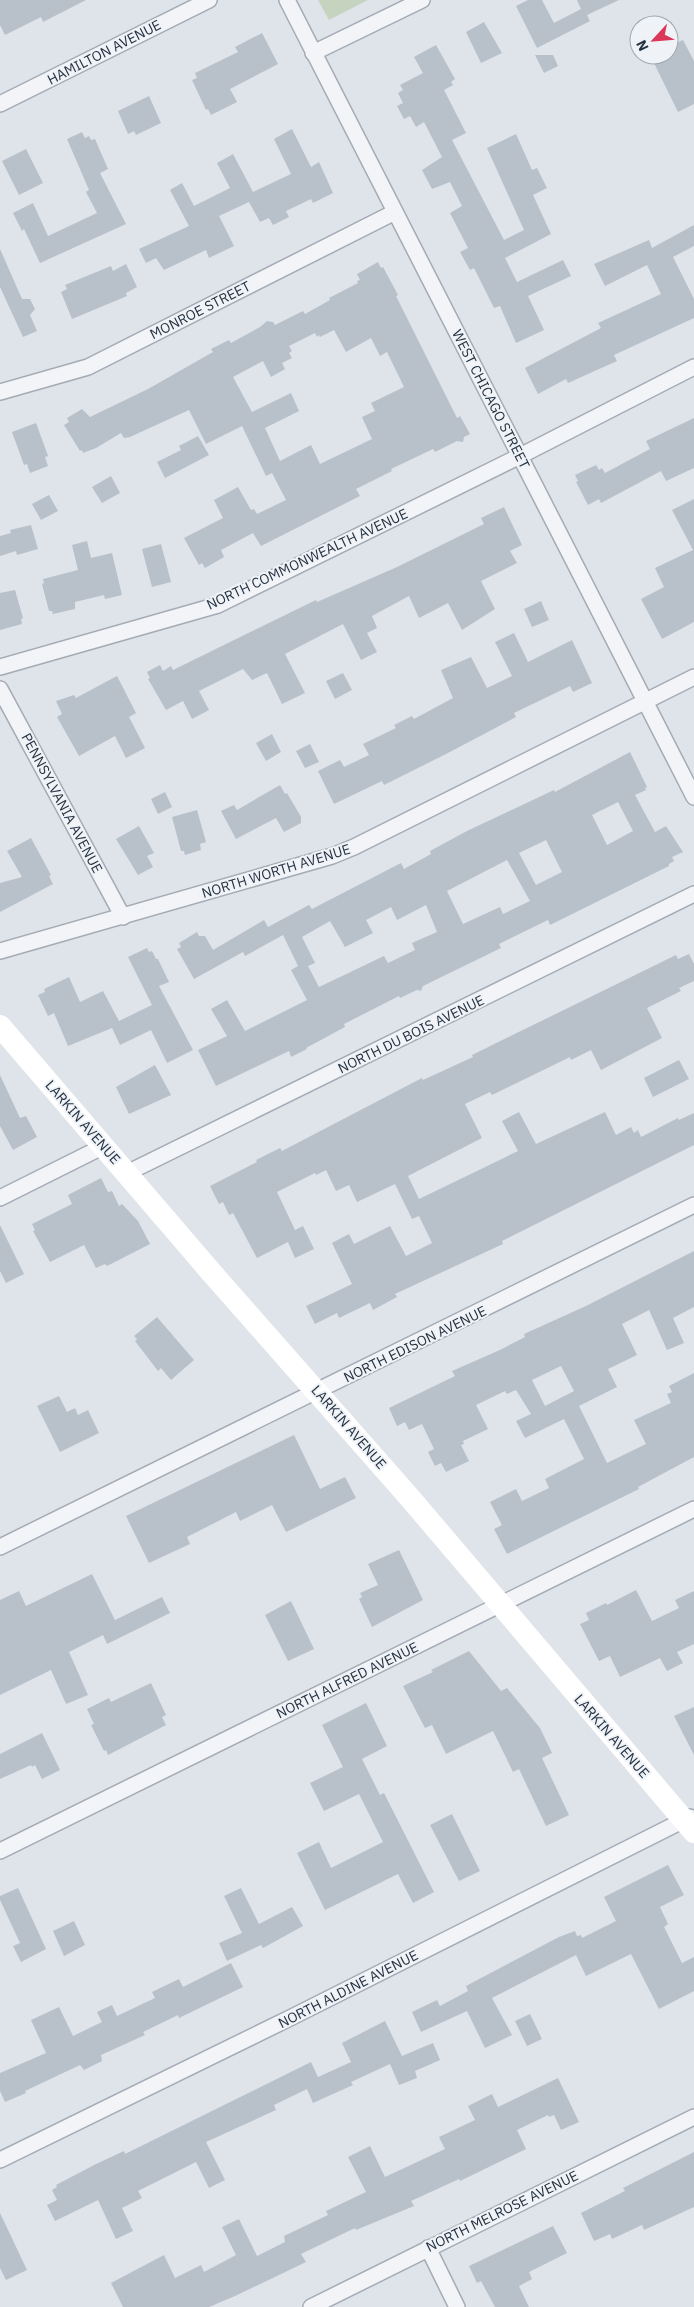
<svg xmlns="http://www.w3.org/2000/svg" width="694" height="2307" font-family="'IBM Plex Sans',sans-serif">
  <rect width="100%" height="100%" fill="#dfe4ea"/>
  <!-- green -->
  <path fill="#c6d4bf" d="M 318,0 L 368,0 L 329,20 Z"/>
  <!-- building -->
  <path fill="#b8c0ca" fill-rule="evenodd" d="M 0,0 L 86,0 L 43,22 L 41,17 L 5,35 L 0,25 Z
    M 528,0 L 542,0 L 554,23 L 581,9 L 577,0 L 619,0 L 587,15 L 590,21 L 537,48 L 516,6 Z
    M 484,22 L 502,53 L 481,63 L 466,32 Z
    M 262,33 L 278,64 L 230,89 L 237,102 L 211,115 L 208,109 L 206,110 L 192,80 L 197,78 L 195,73 L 238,52 L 235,47 Z
    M 683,40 L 694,61 L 694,104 L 678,112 L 650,55 L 669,55 L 669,46 Z
    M 436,45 L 455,79 L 451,82 L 453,85 L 444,90 L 466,133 L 452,140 L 504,240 L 524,230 L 487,148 L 516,134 L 532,170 L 537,168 L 547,188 L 533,195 L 551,234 L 505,258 L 517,282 L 563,260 L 571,276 L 528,296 L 544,330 L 516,343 L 500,306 L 494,308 L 474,268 L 470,270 L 460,252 L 468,248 L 450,213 L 462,206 L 450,182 L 432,189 L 422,170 L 442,157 L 424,122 L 416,127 L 410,116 L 404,119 L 397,106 L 403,103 L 398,93 L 403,90 L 400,85 L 423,73 L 414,57 Z
    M 535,55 L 553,55 L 558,66 L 544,73 Z
    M 149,96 L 161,123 L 136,135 L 134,131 L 128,134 L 118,111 Z
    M 292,129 L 311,167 L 319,162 L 333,193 L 313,203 L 311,199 L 286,211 L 289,217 L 273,225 L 269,218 L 260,222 L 249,202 L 219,216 L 234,246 L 209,258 L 206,250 L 164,270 L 156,258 L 146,263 L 139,249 L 189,226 L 170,190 L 182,183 L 194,206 L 230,188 L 217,163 L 233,154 L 253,192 L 291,174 L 274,139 Z
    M 82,132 L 85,138 L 89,136 L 91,140 L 95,139 L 108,169 L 100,173 L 126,224 L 40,263 L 24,229 L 22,231 L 13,213 L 33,203 L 48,236 L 97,213 L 86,192 L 89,190 L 67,139 Z
    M 26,149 L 43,183 L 19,195 L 2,161 Z
    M 694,225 L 694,246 L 673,257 L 694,299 L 694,318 L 614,355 L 617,361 L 568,383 L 566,379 L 538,394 L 525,368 L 601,328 L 598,323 L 661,294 L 647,265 L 605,286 L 594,264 L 649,240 L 652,248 Z
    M 0,249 L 22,299 L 30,299 L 35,309 L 30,315 L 37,331 L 23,337 L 0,287 Z
    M 378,262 L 381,268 L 383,267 L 398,295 L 396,296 L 457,418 L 460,416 L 470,434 L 464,437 L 463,442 L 457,441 L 435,452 L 433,449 L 391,469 L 392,471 L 356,489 L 360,496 L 261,546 L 253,533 L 221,550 L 224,557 L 205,568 L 202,563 L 199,565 L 184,538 L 223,518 L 214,500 L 238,487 L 251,510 L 254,509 L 257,514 L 286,500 L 272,473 L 266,476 L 242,426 L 206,444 L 189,410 L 130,437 L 124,438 L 121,433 L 96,448 L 83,453 L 82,450 L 80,451 L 64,425 L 69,422 L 67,418 L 82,409 L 90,417 L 148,389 L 213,352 L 211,349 L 229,340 L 231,343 L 260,327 L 267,321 L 273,322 L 275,325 L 303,311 L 305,314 L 330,300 L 329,298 L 358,283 L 357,281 L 360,280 L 357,274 ZM 334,330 L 346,352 L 371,338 L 380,356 L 387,352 L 404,387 L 371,403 L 375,411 L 362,417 L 372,439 L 320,464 L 311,445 L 280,461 L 265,428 L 299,411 L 291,393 L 252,412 L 233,377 L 263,361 L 271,377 L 285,369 L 282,363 L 292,358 L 289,353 L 292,351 L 289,346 L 315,333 L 317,337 L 319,335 L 320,337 Z
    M 126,264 L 137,287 L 126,293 L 127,296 L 72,319 L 61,292 L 67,289 L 65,285 L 111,266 L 113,271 Z
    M 694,418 L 694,468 L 666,481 L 661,471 L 601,503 L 599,499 L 588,505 L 576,482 L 578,481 L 575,475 L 596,465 L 599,470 L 602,468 L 605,473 L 650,449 L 646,441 Z
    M 36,423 L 48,456 L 45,457 L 48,466 L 30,473 L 27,464 L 24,465 L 12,432 Z
    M 198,436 L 209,455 L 165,478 L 157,462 L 181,450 L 179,446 Z
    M 111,476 L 120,493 L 102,503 L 92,487 Z
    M 49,495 L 58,511 L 41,520 L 32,504 Z
    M 694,499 L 694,622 L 662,639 L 641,599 L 664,587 L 655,568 L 693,550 L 672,510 Z
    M 504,507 L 522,545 L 510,551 L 517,563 L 481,581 L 495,609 L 462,630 L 448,603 L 419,618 L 409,596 L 372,616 L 377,628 L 367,633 L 377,652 L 361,660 L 343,624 L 285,654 L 305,693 L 282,704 L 267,673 L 252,680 L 243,669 L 199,691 L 209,710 L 192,719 L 183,701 L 166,710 L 148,679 L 150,678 L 147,672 L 160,665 L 163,671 L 171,666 L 173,670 L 316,600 L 317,602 L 397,567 L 484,524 L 481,518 Z
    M 31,525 L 38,549 L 17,555 L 16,551 L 0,556 L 0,536 L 11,533 L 10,530 Z
    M 87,541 L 91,558 L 112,553 L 122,595 L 105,599 L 104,595 L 75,602 L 75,609 L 53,614 L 52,611 L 49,611 L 42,584 L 44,583 L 43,579 L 78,570 L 72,545 Z
    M 161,544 L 171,582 L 152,587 L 142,549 Z
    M 15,590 L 23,618 L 21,619 L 22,624 L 0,630 L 0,593 Z
    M 541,601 L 549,620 L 532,627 L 524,609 Z
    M 514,633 L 528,662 L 572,640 L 592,683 L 573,692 L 570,686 L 514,713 L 516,717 L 446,754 L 384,785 L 382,781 L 334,804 L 318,771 L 340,760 L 344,767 L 369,755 L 363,744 L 396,728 L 394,725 L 412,716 L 414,719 L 453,698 L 441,670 L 471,657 L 487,688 L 512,676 L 495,642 Z
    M 343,673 L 352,690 L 335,699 L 326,681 Z
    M 117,676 L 136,713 L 129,717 L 145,748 L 126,758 L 115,736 L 79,756 L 57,717 L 62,714 L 56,701 L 74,695 L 76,698 Z
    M 272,734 L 281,752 L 266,761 L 256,743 Z
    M 310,744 L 319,762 L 305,768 L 296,751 Z
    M 630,752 L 647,787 L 645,788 L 646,790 L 635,795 L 655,832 L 666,826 L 683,852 L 672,857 L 674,861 L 669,864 L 669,866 L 550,925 L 548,920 L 499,944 L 501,948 L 423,986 L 421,991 L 417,990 L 400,998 L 399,996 L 344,1024 L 345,1027 L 306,1048 L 307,1049 L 291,1057 L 289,1051 L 216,1086 L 198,1050 L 227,1036 L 211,1009 L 227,1000 L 245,1031 L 307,1000 L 291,970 L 298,966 L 283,935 L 245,956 L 243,952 L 194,979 L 177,949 L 181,947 L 179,943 L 197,932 L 199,936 L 205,936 L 213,950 L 264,920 L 268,927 L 309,905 L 312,909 L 401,863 L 404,869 L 431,854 L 430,851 L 467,831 L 554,790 L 555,792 ZM 618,802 L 633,831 L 607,845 L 592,815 ZM 546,840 L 562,872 L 536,885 L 519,853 ZM 507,860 L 530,901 L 503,914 L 500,907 L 463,924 L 447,891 ZM 426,905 L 437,932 L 412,943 L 415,950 L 388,963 L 384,956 L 319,987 L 308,966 L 315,963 L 302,937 L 330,921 L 345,947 L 373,933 L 366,920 L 391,907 L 397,920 Z
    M 280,785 L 285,794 L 287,793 L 301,817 L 301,823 L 284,832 L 276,818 L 236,839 L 221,811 L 234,805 L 237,810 Z
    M 165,792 L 172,807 L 158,814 L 151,799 Z
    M 197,810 L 206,842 L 200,844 L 201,850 L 185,855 L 184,851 L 181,851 L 172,817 Z
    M 139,826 L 154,853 L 147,856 L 153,867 L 138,875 L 116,839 Z
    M 31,838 L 51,875 L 49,876 L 53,884 L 0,912 L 0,883 L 22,877 L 7,851 Z
    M 147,948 L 149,952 L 152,951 L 156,959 L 158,959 L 169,982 L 159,986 L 193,1050 L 167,1063 L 151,1030 L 120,1045 L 112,1028 L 68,1046 L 54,1013 L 48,1016 L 38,995 L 45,992 L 44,989 L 69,977 L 80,1002 L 103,991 L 119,1021 L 152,1005 L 128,957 Z
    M 689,954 L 694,964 L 694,981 L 679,988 L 681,991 L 647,1008 L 662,1038 L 601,1070 L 591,1050 L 571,1060 L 570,1057 L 492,1095 L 490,1092 L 465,1104 L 482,1138 L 408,1176 L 419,1199 L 518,1151 L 502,1121 L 519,1112 L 536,1144 L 605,1112 L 616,1135 L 631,1127 L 634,1133 L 638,1130 L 641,1137 L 678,1118 L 679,1120 L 694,1113 L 694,1145 L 502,1241 L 503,1244 L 395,1294 L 397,1297 L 373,1310 L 370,1303 L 339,1318 L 337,1313 L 315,1324 L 306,1306 L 352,1284 L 332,1243 L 349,1234 L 354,1244 L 390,1226 L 406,1256 L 432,1243 L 419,1216 L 412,1219 L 395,1184 L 357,1202 L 349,1185 L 336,1191 L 326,1170 L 316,1175 L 315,1173 L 277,1192 L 295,1230 L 303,1226 L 314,1249 L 295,1258 L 288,1242 L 257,1258 L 233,1213 L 229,1215 L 223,1202 L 219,1204 L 210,1186 L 257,1162 L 256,1160 L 280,1148 L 282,1151 L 422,1078 L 423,1080 L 473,1057 L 472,1055 L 676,955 L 678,959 Z
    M 679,1060 L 689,1079 L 653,1097 L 644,1078 Z
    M 155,1065 L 171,1095 L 129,1114 L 116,1087 Z
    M 0,1075 L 20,1118 L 26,1116 L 37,1137 L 13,1150 L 0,1126 Z
    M 101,1178 L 108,1192 L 112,1191 L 119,1206 L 122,1204 L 138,1221 L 150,1244 L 107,1266 L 105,1264 L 96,1268 L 84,1245 L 50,1262 L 33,1231 L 35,1230 L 32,1224 L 72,1204 L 68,1195 Z
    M 0,1225 L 24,1274 L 6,1283 L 0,1271 Z
    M 694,1251 L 694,1307 L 673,1318 L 684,1343 L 667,1350 L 649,1310 L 622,1324 L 637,1355 L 608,1369 L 617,1387 L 579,1406 L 607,1463 L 646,1444 L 634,1420 L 671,1403 L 667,1394 L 672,1392 L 669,1386 L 694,1373 L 694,1457 L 638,1487 L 639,1489 L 507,1554 L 494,1529 L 502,1525 L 490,1502 L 516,1489 L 522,1501 L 549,1488 L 545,1479 L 584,1459 L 564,1419 L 525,1438 L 516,1421 L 531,1414 L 516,1390 L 507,1394 L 505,1391 L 476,1405 L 488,1429 L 463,1441 L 464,1444 L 461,1445 L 469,1461 L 446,1472 L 441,1463 L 435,1466 L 428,1452 L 434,1449 L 422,1424 L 409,1430 L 405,1422 L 397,1426 L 389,1408 L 455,1376 L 452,1371 L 500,1350 L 525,1337 L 524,1334 L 586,1306 ZM 561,1366 L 574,1391 L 545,1406 L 532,1380 Z
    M 157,1317 L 194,1360 L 171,1380 L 161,1368 L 158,1371 L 135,1341 L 137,1339 L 134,1336 Z
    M 59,1396 L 67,1412 L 75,1408 L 78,1415 L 88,1410 L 99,1433 L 60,1452 L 37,1406 Z
    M 294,1435 L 320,1489 L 345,1477 L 356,1498 L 286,1532 L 272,1505 L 240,1521 L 236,1512 L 187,1537 L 190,1544 L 149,1563 L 126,1516 Z
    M 399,1550 L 423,1600 L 372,1627 L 359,1599 L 362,1597 L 360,1593 L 378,1585 L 368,1564 Z
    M 92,1574 L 115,1620 L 162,1597 L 170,1613 L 107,1644 L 103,1635 L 69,1652 L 88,1695 L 66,1704 L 51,1670 L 0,1695 L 0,1600 L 19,1591 L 26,1606 Z
    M 636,1590 L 652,1621 L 679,1608 L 675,1600 L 694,1591 L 694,1644 L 677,1652 L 683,1663 L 667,1671 L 660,1658 L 620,1677 L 610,1656 L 599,1661 L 580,1624 L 589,1620 L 586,1613 L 606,1603 L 607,1605 Z
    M 291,1601 L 314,1649 L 288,1661 L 265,1615 Z
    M 469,1651 L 501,1691 L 507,1688 L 540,1728 L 552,1753 L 542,1758 L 569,1815 L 546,1826 L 519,1769 L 513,1772 L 493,1731 L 446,1754 L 432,1725 L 425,1728 L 403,1686 L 433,1672 L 431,1670 Z
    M 151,1683 L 166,1715 L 162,1717 L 166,1725 L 108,1755 L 106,1750 L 104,1751 L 91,1725 L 94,1724 L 87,1709 L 109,1698 L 111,1702 Z
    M 366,1703 L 387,1746 L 362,1759 L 380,1795 L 384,1793 L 434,1892 L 413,1903 L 398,1874 L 325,1910 L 297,1853 L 319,1842 L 331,1868 L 383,1842 L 359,1794 L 324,1811 L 310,1783 L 343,1767 L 322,1725 Z
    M 694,1707 L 694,1755 L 674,1716 Z
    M 42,1733 L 60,1770 L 42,1779 L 35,1765 L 32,1767 L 31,1765 L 0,1779 L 0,1754 Z
    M 452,1814 L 480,1871 L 459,1881 L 430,1825 Z
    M 668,1865 L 684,1895 L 660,1907 L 668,1924 L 664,1927 L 682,1963 L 694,1957 L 694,1991 L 659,2009 L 631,1954 L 586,1976 L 576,1955 L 492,1998 L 512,2035 L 485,2048 L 467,2011 L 421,2032 L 412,2012 L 437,2000 L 440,2006 L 468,1991 L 466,1986 L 559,1937 L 575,1931 L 577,1936 L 581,1935 L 582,1938 L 616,1921 L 604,1897 Z
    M 18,1888 L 46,1949 L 21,1962 L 13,1946 L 20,1943 L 0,1900 L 0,1896 Z
    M 241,1888 L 259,1924 L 292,1907 L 303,1926 L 263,1948 L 261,1945 L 227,1961 L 219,1943 L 242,1933 L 224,1896 Z
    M 74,1921 L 85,1945 L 64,1956 L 53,1931 Z
    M 231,1963 L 243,1987 L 179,2018 L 178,2015 L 143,2032 L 145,2035 L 101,2055 L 102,2061 L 84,2070 L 80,2065 L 25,2091 L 26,2093 L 5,2102 L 0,2091 L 0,2073 L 46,2053 L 31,2020 L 59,2007 L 73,2036 L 102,2022 L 97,2012 L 112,2005 L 117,2016 L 155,1998 L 152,1992 L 179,1979 L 183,1987 Z
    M 530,2014 L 542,2039 L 527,2046 L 515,2021 Z
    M 385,2021 L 402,2056 L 433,2043 L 440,2060 L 415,2071 L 417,2078 L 399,2085 L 390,2064 L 351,2082 L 353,2085 L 313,2103 L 307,2089 L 274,2105 L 276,2110 L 206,2142 L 225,2180 L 209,2188 L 196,2162 L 138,2191 L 142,2198 L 122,2208 L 133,2231 L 116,2239 L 98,2200 L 55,2221 L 47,2205 L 57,2200 L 52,2190 L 57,2187 L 56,2185 L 96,2164 L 124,2151 L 125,2154 L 311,2062 L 318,2077 L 351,2062 L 342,2043 Z
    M 558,2078 L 579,2122 L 561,2130 L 554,2115 L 549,2117 L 548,2115 L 517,2130 L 526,2149 L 460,2181 L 459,2179 L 411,2201 L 414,2206 L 356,2230 L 355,2228 L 301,2254 L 306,2262 L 235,2296 L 209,2307 L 123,2307 L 111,2283 L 164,2255 L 175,2278 L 201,2265 L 204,2272 L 236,2255 L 222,2227 L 239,2219 L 257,2256 L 285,2242 L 284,2236 L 328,2215 L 326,2211 L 366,2192 L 348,2157 L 370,2146 L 385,2177 L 445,2149 L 439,2137 L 475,2120 L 468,2106 L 492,2094 L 498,2107 Z
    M 694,2152 L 694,2207 L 644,2230 L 642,2225 L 612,2239 L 610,2234 L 594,2241 L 581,2213 L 625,2191 L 623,2188 Z
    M 0,2213 L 27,2270 L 6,2280 L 0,2268 Z
    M 553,2226 L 567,2253 L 529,2272 L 532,2279 L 519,2286 L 529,2307 L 495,2307 L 481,2281 L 477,2283 L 469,2266 Z"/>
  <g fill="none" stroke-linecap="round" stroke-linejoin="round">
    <!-- minor casing -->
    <g stroke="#a4abb4" stroke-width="18">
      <path id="minor" d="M 287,0 L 694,797
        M 313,53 L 422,0
        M 0,104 L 209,0
        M 0,392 L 88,367 L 395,212
        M 0,667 L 218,605 L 520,456 L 694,367
        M 0,689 L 123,917
        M 0,951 L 332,856 L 354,847 L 694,677
        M 127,1173 L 694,894
        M 0,1198 L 104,1146
        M 0,1547 L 694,1205
        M 0,1851 L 694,1509
        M 0,2160 L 290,2018 L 690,1817
        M 428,2248 L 457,2307
        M 311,2307 L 694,2117"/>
    </g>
    <!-- minor -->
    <use href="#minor" stroke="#f2f4f8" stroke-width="15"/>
    <!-- secondary -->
    <path stroke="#fff" stroke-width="22" d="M 0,1026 L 211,1272 L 410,1498 L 694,1832"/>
  </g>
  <g text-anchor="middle" stroke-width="4" stroke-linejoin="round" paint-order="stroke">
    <!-- street labels -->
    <g font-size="14" fill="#263242" stroke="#eff3f7">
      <text transform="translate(104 52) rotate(-27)" y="5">HAMILTON AVENUE</text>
      <text transform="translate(200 310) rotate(-27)" y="5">MONROE STREET</text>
      <text transform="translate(491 399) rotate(63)" y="5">WEST CHICAGO STREET</text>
      <text transform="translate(307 559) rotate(-25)" y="5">NORTH COMMONWEALTH AVENUE</text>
      <text transform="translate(62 803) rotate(62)" y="5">PENNSYLVANIA AVENUE</text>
      <text transform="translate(276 871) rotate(-17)" y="5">NORTH WORTH AVENUE</text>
      <text transform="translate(411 1034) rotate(-26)" y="5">NORTH DU BOIS AVENUE</text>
      <text transform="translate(83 1122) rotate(49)" y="5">LARKIN AVENUE</text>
      <text transform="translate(415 1344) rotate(-26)" y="5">NORTH EDISON AVENUE</text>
      <text transform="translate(349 1427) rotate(49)" y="5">LARKIN AVENUE</text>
      <text transform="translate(347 1680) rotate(-26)" y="5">NORTH ALFRED AVENUE</text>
      <text transform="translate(612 1736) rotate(49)" y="5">LARKIN AVENUE</text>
      <text transform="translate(348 1989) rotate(-27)" y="5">NORTH ALDINE AVENUE</text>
      <text transform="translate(502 2211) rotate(-26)" y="5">NORTH MELROSE AVENUE</text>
    </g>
  </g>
  <!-- north arrow -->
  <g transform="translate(654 40) rotate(244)"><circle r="24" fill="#eff3f7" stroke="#9fa6af"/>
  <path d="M0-4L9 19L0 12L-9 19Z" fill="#db3759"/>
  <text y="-8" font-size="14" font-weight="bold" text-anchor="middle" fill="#263242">N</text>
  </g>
</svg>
